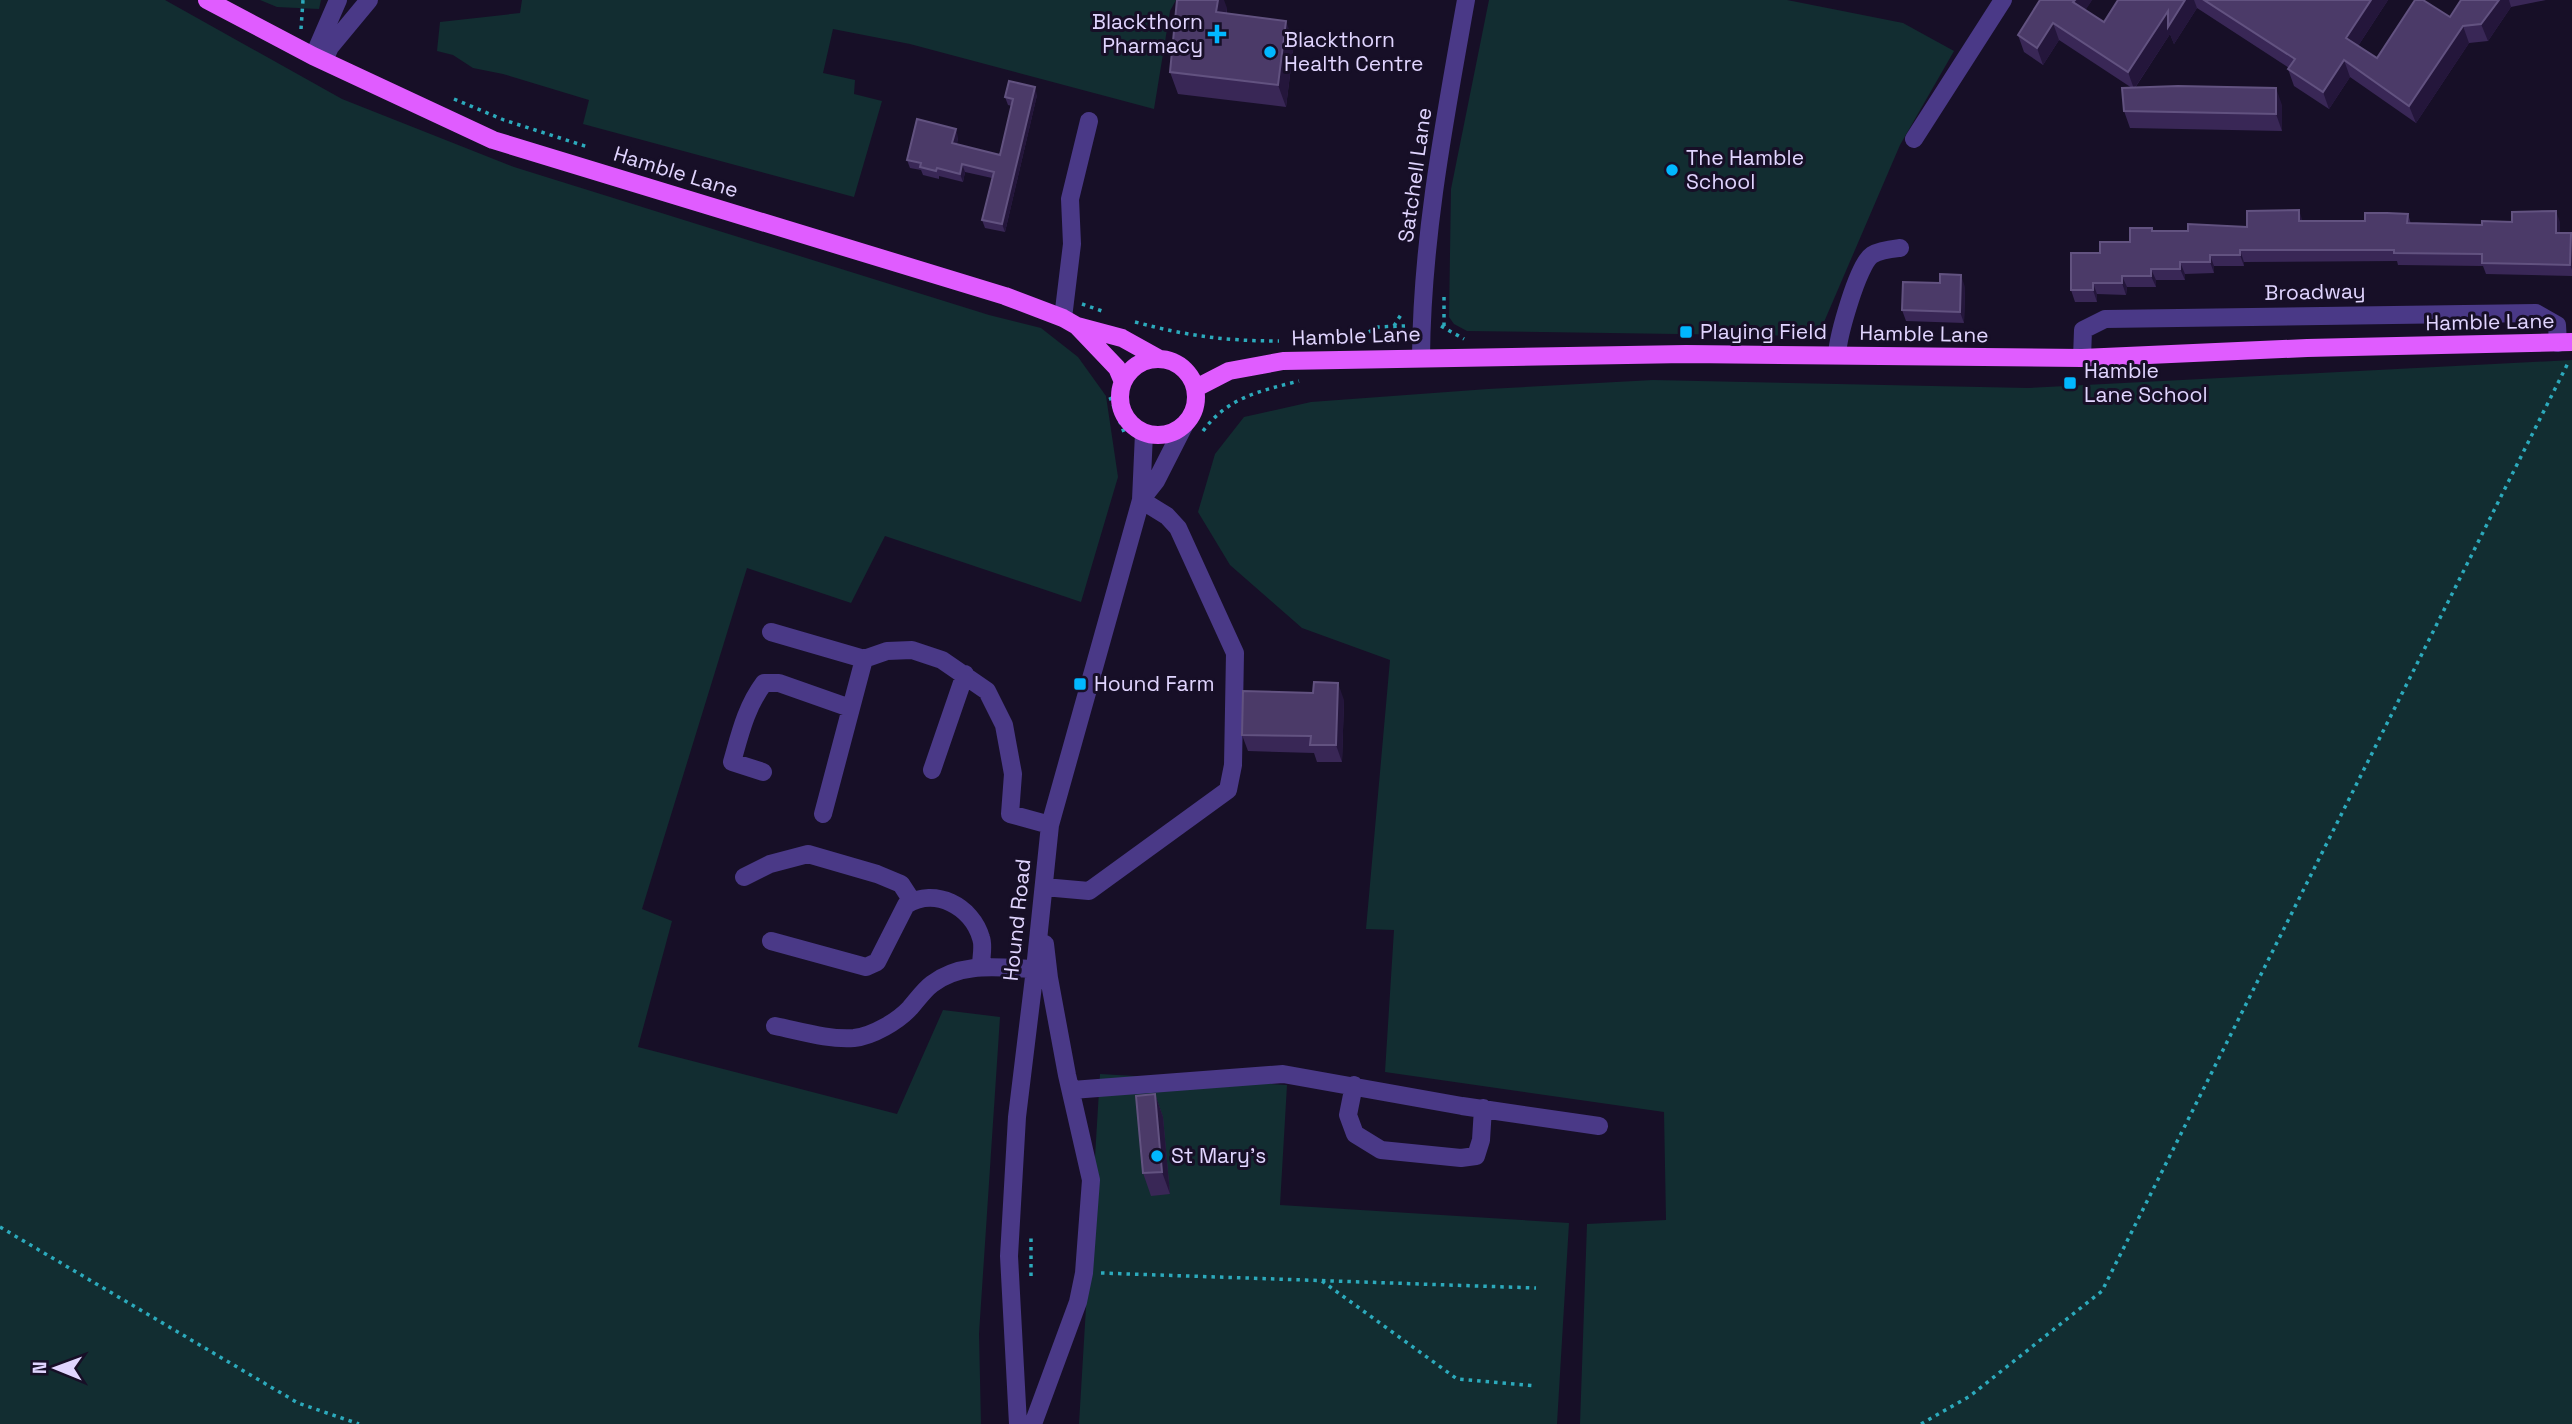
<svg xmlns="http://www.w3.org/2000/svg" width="2572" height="1424" font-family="'Space Grotesk',sans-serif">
  <rect width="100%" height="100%" fill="#170f27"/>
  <!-- green -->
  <path fill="#122d31" d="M 0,0 L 165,0 L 342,99 L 514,167 L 989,315 L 1041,328 L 1078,357 L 1106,396 L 1118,477 L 1081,602 L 885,536 L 851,603 L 747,568 L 642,909 L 672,921 L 638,1047 L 897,1114 L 943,1010 L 1000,1017 L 979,1334 L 981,1424 L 0,1424 Z
    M 260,0 L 321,0 L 319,9 L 277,7 Z
    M 522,0 L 1176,0 L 1170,11 L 1154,109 L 910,44 L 833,29 L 823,73 L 855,80 L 854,94 L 882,101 L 854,197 L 583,124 L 589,100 L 503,74 L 473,68 L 453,55 L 437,51 L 440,22 L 520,13 Z
    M 1489,0 L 1787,0 L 1903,23 L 1954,51 L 1900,145 L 1818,336 L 1467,331 L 1454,324 L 1449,317 L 1451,189 Z
    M 2572,360 L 2572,1424 L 1580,1424 L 1587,1224 L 1666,1220 L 1664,1112 L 1385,1072 L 1394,930 L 1366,929 L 1390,660 L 1302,628 L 1230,565 L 1198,512 L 1215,454 L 1244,417 L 1311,402 L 1488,389 L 1653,380 L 2028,388 Z
    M 1100,1074 L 1287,1085 L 1280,1205 L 1569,1223 L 1557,1424 L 1079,1424 Z"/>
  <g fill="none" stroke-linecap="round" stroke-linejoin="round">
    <!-- path -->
    <path stroke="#2caabc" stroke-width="3.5" stroke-dasharray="3.5 5" stroke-linecap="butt" d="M 301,29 L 303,0
      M 454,99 L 504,120 L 588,147
      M 1082,304 L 1105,312
      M 1135,322 C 1188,336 1225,341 1279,341
      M 1394,326 L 1402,313
      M 1441,326 L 1464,339
      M 1444,326 L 1444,296
      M 1354,340 L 1378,327 L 1405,326
      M 1110,397 L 1124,432
      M 1203,431 C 1228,397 1260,391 1299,381
      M 0,1227 L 298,1403 L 359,1424
      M 1101,1273 L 1536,1288
      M 1031,1276 L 1031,1235
      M 1322,1281 L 1457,1379 L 1536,1386
      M 1921,1424 L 1970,1396 L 2102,1291 L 2569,361"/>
    <!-- minor -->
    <path stroke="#4a3987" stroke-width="18" d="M 315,53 L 338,0
      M 324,60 L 330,47 L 369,0
      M 1914,139 L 2003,0
      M 1063,318 L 1072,244 L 1070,199 L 1089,121
      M 1837,355 C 1838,336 1858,264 1872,255 C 1880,250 1891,249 1900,248
      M 1421,357 C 1422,237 1445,118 1466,0
      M 2082,358 L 2083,330 L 2105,319 L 2536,313 L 2557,325 L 2558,343
      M 1141,500 L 1156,481 L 1184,426
      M 771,632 L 864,659 L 887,651 L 912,650 L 942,660 L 987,691 L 1004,725 L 1013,774 L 1010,814 L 1050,825
      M 932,770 L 965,674
      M 763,772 L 732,762 C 740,734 746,707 764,683 L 779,683 L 850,708
      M 823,814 L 864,659
      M 744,877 L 770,864 L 808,854 L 877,874 L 901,884 L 912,901
      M 1044,887 L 1089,891 L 1228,790 L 1233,765 L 1235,653 L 1178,528 L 1167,516 L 1141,500
      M 771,941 L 866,967 L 877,962 L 906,905 C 935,887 972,906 981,938 C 984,946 981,957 981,966
      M 775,1026 C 800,1031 829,1040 854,1038 C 873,1036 898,1021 910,1008 C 917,1000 924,990 932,984 C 962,961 1000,968 1035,969
      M 1354,1085 L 1348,1115 L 1355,1134 L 1381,1150 L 1461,1158 L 1476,1156 L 1481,1140 L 1483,1108
      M 1072,1090 L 1283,1074 L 1462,1106 L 1599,1126
      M 1018,1424 L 1009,1256 L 1017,1117 L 1035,969 L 1050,825 L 1141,500 L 1144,433
      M 1033,1424 L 1078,1302 L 1084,1273 L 1091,1180 L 1067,1075 L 1049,978 L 1045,944"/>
    <!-- major -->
    <path stroke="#e05cff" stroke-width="18" d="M 207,0 L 313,56 L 493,140 L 1005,296 L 1063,318 L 1077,326 L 1117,368 L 1123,382
      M 1077,326 L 1122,338 L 1158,358
      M1120 397a38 38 0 1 1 76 0a38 38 0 1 1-76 0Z
      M 1196,388 L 1229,371 L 1283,361 L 1686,354 L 2082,358 L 2307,348 L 2572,342"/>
  </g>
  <!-- wall -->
  <path fill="#392756" d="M 2092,0 L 2085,10 L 2104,22 L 2118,0 L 2388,0 L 2358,46 L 2377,58 L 2450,17 L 2461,0 L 2546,0 L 2511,7 L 2488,41 L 2469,43 L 2416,123 L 2350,77 L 2329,109 L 2294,86 L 2288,69 L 2289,68 L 2197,8 L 2174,44 L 2170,34 L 2135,88 L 2282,105 L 2282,131 L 2130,128 L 2124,111 L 2132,88 L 2059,40 L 2043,65 L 2024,52 L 2018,35 Z
    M 1227,8 L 1227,13 L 1294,43 L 1286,107 L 1178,94 L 1170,72 Z
    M 1037,95 L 1005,232 L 985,228 L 982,220 L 992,178 L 965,172 L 963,182 L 939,176 L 939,179 L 923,175 L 921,170 L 910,168 L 907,160 L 958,137 L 957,144 L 1000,155 L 1012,106 L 1008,105 L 1005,97 Z
    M 2408,214 L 2411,224 L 2482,225 L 2560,222 L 2560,233 L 2572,236 L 2572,276 L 2486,274 L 2483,266 L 2398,265 L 2397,261 L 2244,262 L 2244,266 L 2214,266 L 2214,273 L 2185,274 L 2185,280 L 2156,280 L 2156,287 L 2127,287 L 2126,295 L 2097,294 L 2097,302 L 2075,302 L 2071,290 L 2100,253 L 2153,231 L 2188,231 L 2303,221 L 2365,221 Z
    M 1965,287 L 1964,323 L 1906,321 L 1902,310 Z
    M 1344,700 L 1342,762 L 1317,762 L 1314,753 L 1248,751 L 1242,735 Z
    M 1155,1094 L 1163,1117 L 1170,1194 L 1151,1196 L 1143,1173 Z"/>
  <!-- shaded-wall -->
  <path fill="#24163b" d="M 1218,0 L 1224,0 L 1227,8 L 1224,34 L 1216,12 Z
    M 2075,0 L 2092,0 L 2080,19 L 2073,2 Z
    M 2185,0 L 2194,0 L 2197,8 L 2174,44 L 2170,34 L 2134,89 L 2128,72 L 2168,11 Z
    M 2371,0 L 2388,0 L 2352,55 L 2346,38 Z
    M 2499,0 L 2509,0 L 2511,7 L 2488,41 L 2481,24 Z
    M 1286,21 L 1294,43 L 1286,107 L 1278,85 Z
    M 2053,23 L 2059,40 L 2043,65 L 2037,48 Z
    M 2463,26 L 2469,43 L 2416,123 L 2409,106 Z
    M 2344,60 L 2350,77 L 2329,109 L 2323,92 Z
    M 1035,87 L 1037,95 L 1005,232 L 1002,224 Z
    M 2276,88 L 2282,105 L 2282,131 L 2276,114 Z
    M 956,129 L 958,137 L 955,151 L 952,143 Z
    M 962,164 L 965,172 L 963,182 L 960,174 Z
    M 2299,210 L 2303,222 L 2299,221 Z
    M 2556,211 L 2560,222 L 2560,244 L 2556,233 Z
    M 2571,233 L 2572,236 L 2572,270 L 2570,265 Z
    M 2240,250 L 2244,262 L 2244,266 L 2240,255 Z
    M 2210,255 L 2214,266 L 2214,273 L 2210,262 Z
    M 2180,262 L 2185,274 L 2185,280 L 2180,269 Z
    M 2151,269 L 2156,280 L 2156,287 L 2151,276 Z
    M 1961,275 L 1965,287 L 1964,323 L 1960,312 Z
    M 2122,276 L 2127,287 L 2126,295 L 2122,283 Z
    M 2093,283 L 2097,294 L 2097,302 L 2093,290 Z
    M 1338,683 L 1344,700 L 1342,762 L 1336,745 Z
    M 1155,1094 L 1163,1117 L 1170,1194 L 1162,1172 Z"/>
  <!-- building -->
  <path fill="#4b3a68" stroke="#625280" stroke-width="2" d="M 1177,0 L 1218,0 L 1216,12 L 1286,21 L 1278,85 L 1170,72 Z
    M 2040,0 L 2075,0 L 2073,2 L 2104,22 L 2118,0 L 2185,0 L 2168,27 L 2168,11 L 2128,72 L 2053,23 L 2037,48 L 2018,35 Z
    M 2204,0 L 2371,0 L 2346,38 L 2377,58 L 2415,0 L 2423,0 L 2450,17 L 2461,0 L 2499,0 L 2481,24 L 2463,26 L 2409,106 L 2344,60 L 2323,92 L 2288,69 L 2295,59 Z
    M 1009,81 L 1035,87 L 1002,224 L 982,220 L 994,172 L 962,164 L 960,174 L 937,168 L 936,171 L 920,167 L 921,163 L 907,160 L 917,119 L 956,129 L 952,143 L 1000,155 L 1013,99 L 1005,97 Z
    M 2178,86 L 2276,88 L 2276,114 L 2124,111 L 2122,88 Z
    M 2299,210 L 2299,221 L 2365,221 L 2365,213 L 2387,213 L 2408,214 L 2407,223 L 2482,225 L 2482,221 L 2512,222 L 2512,212 L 2556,211 L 2556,233 L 2571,233 L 2570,265 L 2482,263 L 2482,254 L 2394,253 L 2394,250 L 2240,250 L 2240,255 L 2210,255 L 2210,262 L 2180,262 L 2180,269 L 2151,269 L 2151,276 L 2122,276 L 2122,283 L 2093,283 L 2093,290 L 2071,290 L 2071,253 L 2100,253 L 2100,242 L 2130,242 L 2130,228 L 2152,228 L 2152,231 L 2188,231 L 2188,224 L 2247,227 L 2247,211 Z
    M 1940,274 L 1961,275 L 1960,312 L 1902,310 L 1903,282 L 1940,283 Z
    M 1314,682 L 1338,683 L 1336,745 L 1310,745 L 1311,736 L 1242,735 L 1243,691 L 1313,693 Z
    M 1155,1094 L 1162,1172 L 1143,1173 L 1136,1096 Z"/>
  <!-- markers -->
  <g fill="#01b7ff" stroke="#170f27" stroke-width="2.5">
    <path d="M1213.5 23.5h7v7h7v7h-7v7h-7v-7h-7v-7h7z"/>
    <circle cx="1270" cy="52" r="7"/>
    <circle cx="1672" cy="170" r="7"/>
    <rect x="1679" y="325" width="14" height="14" rx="3.5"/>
    <rect x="2063" y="376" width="14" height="14" rx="3.5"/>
    <rect x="1073" y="677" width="14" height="14" rx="3.5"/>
    <circle cx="1157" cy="1156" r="7"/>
  </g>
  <g text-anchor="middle" stroke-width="6" stroke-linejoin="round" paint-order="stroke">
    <!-- poi labels -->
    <g font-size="21" fill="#e1d5ff" stroke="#170f27" text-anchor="start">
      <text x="1203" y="29" text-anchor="end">Blackthorn<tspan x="1203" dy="24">Pharmacy</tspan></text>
      <text x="1284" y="47">Blackthorn<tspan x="1284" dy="24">Health Centre</tspan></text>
      <text x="1686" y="165">The Hamble<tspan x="1686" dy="24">School</tspan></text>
      <text x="1700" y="339">Playing Field</text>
      <text x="2084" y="378">Hamble<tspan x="2084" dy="24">Lane School</tspan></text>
      <text x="1094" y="691">Hound Farm</text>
      <text x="1171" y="1163">St Mary's</text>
    </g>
    <!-- street labels -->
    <g font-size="21" fill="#e1d5ff" stroke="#170f27">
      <text transform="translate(676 172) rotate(17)" y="7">Hamble Lane</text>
      <text transform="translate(1415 175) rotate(-82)" y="7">Satchell Lane</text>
      <text transform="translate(2315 292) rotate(-1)" y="7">Broadway</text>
      <text transform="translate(2490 322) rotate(-1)" y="7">Hamble Lane</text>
      <text transform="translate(1924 334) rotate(1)" y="7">Hamble Lane</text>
      <text transform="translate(1356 336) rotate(-2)" y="7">Hamble Lane</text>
      <text transform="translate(1017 920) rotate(-84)" y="7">Hound Road</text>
    </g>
  </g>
  <!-- north arrow -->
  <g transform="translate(56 1368) rotate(271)" stroke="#170f27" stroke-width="5" paint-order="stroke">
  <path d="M0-5L12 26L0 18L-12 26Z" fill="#e1d5ff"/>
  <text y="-10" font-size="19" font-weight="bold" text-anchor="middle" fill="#e1d5ff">N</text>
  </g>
</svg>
